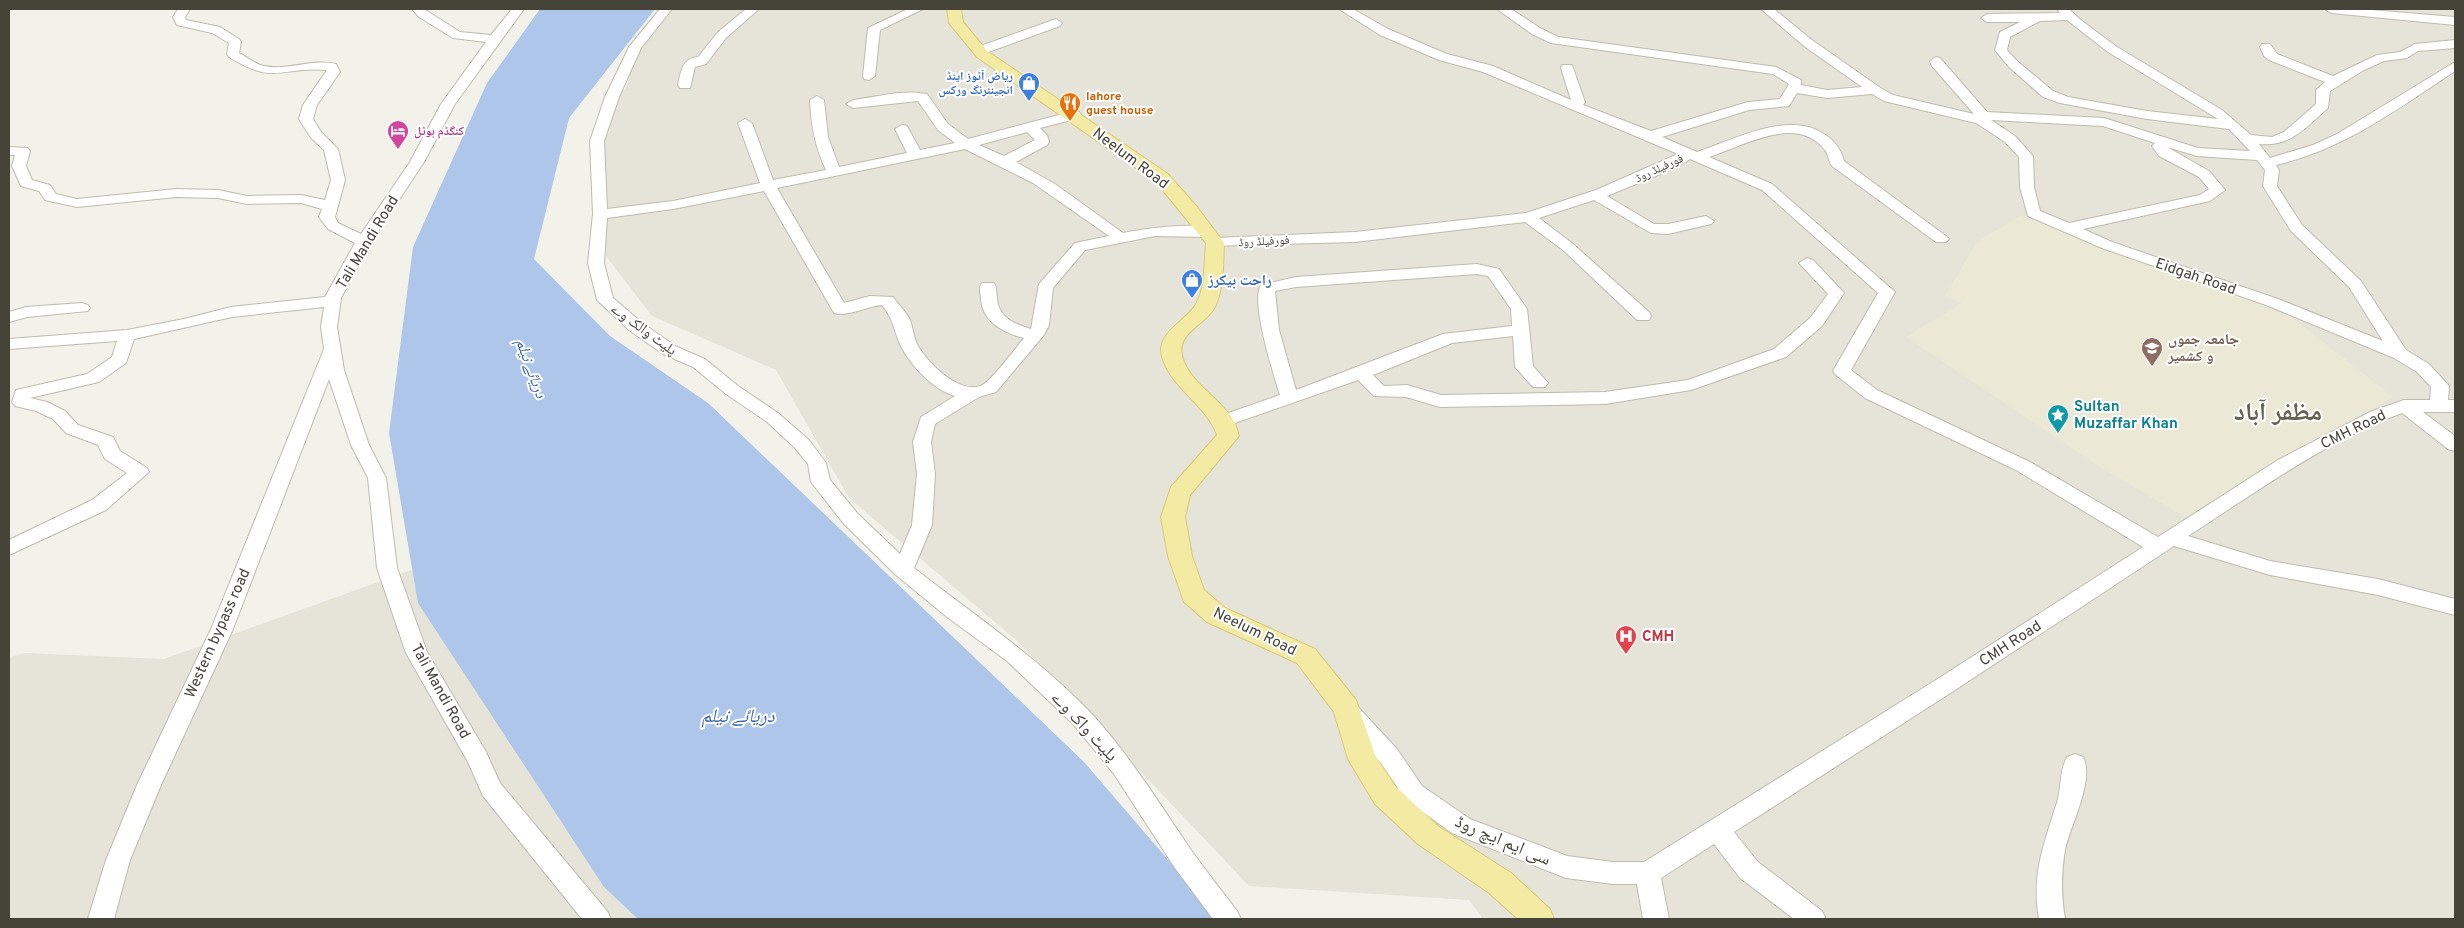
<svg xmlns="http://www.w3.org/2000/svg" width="2464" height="928" font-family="Overpass,'Noto Naskh Arabic',sans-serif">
  <rect width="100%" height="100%" fill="#f3f2ea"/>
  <!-- residential -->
  <path fill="#e6e4d9" d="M 667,9 L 2455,9 L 2455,919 L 1483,919 L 1469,900 L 1249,886 L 1016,640 L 849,498 L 776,370 L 652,316 L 606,256 L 604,149 L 609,103 L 626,88 L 636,51 Z
    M 531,527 L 740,919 L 9,919 L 9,657 L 25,653 L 164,659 Z"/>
  <!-- education -->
  <path fill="#ebe8d5" d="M 2021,215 L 2145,263 L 2285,312 L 2393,397 L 2187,518 L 2100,467 L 1906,337 L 1962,303 L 1945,296 L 1976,243 Z"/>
  <!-- water -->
  <path fill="#adc6e9" d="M 540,9 L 655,9 L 569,118 L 534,259 L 610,336 L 708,403 L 1084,762 L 1219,919 L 638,919 L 604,887 L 418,603 L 389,433 L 413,247 L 487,83 Z"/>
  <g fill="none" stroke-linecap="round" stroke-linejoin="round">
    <!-- minor casing -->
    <g stroke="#bebbad" stroke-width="2">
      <path id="minor" d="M 178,9 L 190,9 L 185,17 L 186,20 L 220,27 L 239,39 L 241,42 L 239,53 C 247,57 255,64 264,66 C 288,71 312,58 336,64 L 340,72 L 317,105 L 313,119 L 321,132 L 338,149 L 345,180 L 335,217 L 338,223 L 361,234 L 410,162 L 441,104 L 486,42 L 453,38 L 419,17 L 412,9 L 424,9 L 460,32 L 491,35 L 512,9 L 524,9 L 455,104 L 424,162 L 372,241 L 341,298 L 337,327 L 344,370 L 369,445 L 386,478 L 397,568 L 427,652 L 486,752 L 500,783 L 607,911 L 611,919 L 582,919 L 483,796 L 468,762 L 406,653 L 377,568 L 368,478 L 351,445 L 329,379 L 233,629 L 161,785 L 130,860 L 114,919 L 88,919 L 106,860 L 137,785 L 211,629 L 324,349 L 321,327 L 324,307 L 232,317 L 134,339 L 126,363 L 99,382 L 30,398 L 47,402 L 65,411 L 78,425 L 113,437 L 120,451 L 147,468 L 149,472 L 106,510 L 9,555 L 9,540 L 92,500 L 127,473 L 105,459 L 98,445 L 66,433 L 53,419 L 36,411 L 15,406 L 12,402 L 16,390 L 87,374 L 112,357 L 117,341 L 9,349 L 9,339 L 127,330 L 184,319 L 231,307 L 325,297 L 355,243 L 328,229 L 319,217 L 322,209 L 301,203 L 247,204 L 218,198 L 176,197 L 77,207 L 45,200 L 39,191 L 21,186 L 12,166 L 15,155 L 9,155 L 9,147 L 28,148 L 30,151 L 26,166 L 32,180 L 50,185 L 56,194 L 77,199 L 176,189 L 218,190 L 247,196 L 301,195 L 325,200 L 331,180 L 324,150 L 311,138 L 299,119 L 303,105 L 327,70 C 281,66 275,86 229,57 L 227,54 L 229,43 L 212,33 L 177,25 L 173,17 Z
        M 660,9 L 672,9 L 641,48 L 619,97 L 604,141 L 607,209 L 673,201 L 760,183 L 738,123 L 745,119 L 752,123 L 773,180 L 826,170 C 815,147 811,125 810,100 L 817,96 L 824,100 L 828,137 L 839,167 L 907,153 L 895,129 L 902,125 L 907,126 L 920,150 L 955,143 L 938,130 L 918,101 L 853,108 L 846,104 L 853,100 C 876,97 904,89 927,94 L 948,124 L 968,139 L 1074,111 L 1079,112 L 1081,115 L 1079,118 L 1040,128 L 1047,135 L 1049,142 L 1047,145 L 1016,162 L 1055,184 L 1123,233 C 1139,230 1205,219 1215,232 L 1207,237 L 1155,236 L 1085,250 L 1053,288 L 1049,325 L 1044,335 L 996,392 L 979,397 L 935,424 L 931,442 L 935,474 L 932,525 L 914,568 C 974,615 1037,657 1090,712 C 1129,754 1159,803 1191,850 C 1206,871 1222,891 1237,911 L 1241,919 L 1213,919 L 1175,868 L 1114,774 L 1074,725 L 1007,661 L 947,617 L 896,575 L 844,524 L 811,482 L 808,464 L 795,448 L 766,421 L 726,394 L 693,367 L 663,354 L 629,330 L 597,300 L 588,263 L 593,214 L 590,141 L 605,97 L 629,47 ZM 1027,132 L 1035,140 L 1004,156 L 979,145 ZM 965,149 L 1033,183 L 1109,236 L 1075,243 L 1039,284 L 1031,329 C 1014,324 998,317 997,298 C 996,292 997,288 994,283 L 982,283 C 979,287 980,292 981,298 C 982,322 1004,333 1024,338 C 1015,349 994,377 984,384 C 962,398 926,362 917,344 C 913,336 913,326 909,318 C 905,311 898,304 893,297 L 870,296 L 844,303 L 777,188 ZM 764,191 L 834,313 C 849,317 867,306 882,305 C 894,320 893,328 900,344 C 910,365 932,389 955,396 L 921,417 L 913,442 L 917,474 L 912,525 L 900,554 L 858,514 L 830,480 L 826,463 L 809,440 L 778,413 L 738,386 L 705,359 L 675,346 L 641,322 L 613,298 L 604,263 L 607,218 L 673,209 Z
        M 746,9 L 759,9 L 726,38 L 706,64 L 695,67 L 690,88 L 680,88 L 678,85 C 681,72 682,58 698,57 L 718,32 Z
        M 908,9 L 923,9 L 880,30 L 875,76 L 869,80 L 864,79 L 863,76 L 868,28 Z
        M 1339,9 L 1353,9 L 1388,29 L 1447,54 L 1493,66 L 1571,100 L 1561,68 L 1562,65 L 1572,65 L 1585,102 L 1583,105 L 1651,131 L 1748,102 L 1780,99 L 1789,84 L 1773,74 L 1551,43 L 1532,34 L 1497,9 L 1511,9 L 1540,28 L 1558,37 L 1776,67 L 1801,80 L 1801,85 L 1827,90 L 1862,87 L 1804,46 L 1761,9 L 1774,9 L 1812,40 L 1879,87 L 1893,95 L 1974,114 L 1932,66 L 1930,61 L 1936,57 L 1940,58 L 1987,112 L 2104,118 L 2198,148 L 2250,151 L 2229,129 L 2147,119 L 2060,103 L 2043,97 L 2009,67 L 1995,50 L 2000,32 L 2020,22 L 1987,22 L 1981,18 L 1987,14 L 2060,13 L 2057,9 L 2069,9 L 2082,21 L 2117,47 L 2222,110 L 2251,135 L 2272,137 L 2284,132 L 2316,104 L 2316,90 L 2325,82 L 2269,60 L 2264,56 L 2260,47 L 2262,44 L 2270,44 L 2277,54 L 2333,76 L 2377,55 L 2400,52 L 2415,44 L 2455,40 L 2455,48 L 2418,51 L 2407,58 L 2384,61 L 2364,70 L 2330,91 L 2328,108 C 2305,128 2291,147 2259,144 L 2270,158 L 2313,145 L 2337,134 L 2455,62 L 2455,71 C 2398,109 2344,149 2276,165 L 2279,170 L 2277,186 L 2302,225 L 2361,281 L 2406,350 L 2429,364 L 2449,386 L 2448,400 L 2455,400 L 2455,412 L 2423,412 L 2455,436 L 2455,451 L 2448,449 L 2402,413 C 2327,440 2255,493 2188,536 L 2270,561 L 2378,579 L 2455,599 L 2455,615 L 2378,595 L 2270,575 L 2174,546 L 1952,692 L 1734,832 L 1758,862 L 1822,911 L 1826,919 L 1794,919 L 1740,878 L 1714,844 L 1661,878 L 1669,919 L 1643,919 L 1637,884 L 1613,884 L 1566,878 L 1452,833 L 1406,800 L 1381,763 L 1342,719 L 1339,713 L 1342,707 L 1350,704 L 1358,707 L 1397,749 L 1422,786 L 1470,819 L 1567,856 L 1613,862 L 1644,862 L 1936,680 L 2143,547 L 2016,470 L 1865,398 L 1836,375 L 1833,371 L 1878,293 L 1762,190 L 1690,159 L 1677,167 L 1607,196 L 1654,224 L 1668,224 L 1706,216 L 1714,221 L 1711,224 L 1668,234 L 1651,233 L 1594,200 L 1539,218 L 1573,244 L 1649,312 L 1651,316 L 1649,320 L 1637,320 L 1563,250 L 1525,222 L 1355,242 L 1210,246 L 1207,243 L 1210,240 L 1215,238 L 1355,232 L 1526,213 L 1596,190 L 1678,154 L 1483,72 L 1439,60 L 1380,35 ZM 2067,20 L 2108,52 L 2218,119 L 2147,111 L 2068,97 L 2053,91 L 2017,61 L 2007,50 L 2010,37 L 2040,21 ZM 1797,93 L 1827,98 L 1872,94 L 1884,101 L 1976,123 L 2005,142 L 2019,157 L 2020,187 L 2028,216 L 2102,248 L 2266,305 L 2394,358 L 2417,372 L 2431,387 L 2430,400 L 2404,400 L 2370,412 L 2278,460 L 2158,537 L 2030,462 L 1877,390 L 1851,370 L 1895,292 L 1772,184 L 1709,157 C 1743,146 1796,114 1824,149 C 1829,154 1828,161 1832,166 L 1936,242 L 1946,242 L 1949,239 L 1946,236 L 1844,161 C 1841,149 1834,140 1824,134 C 1789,110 1733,140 1697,152 L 1662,137 L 1749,110 L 1789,106 ZM 1991,120 L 2103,126 L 2155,143 L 2152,146 L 2159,156 L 2199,177 L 2209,189 L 2200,195 L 2069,223 L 2040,211 L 2034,187 L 2033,156 L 2015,136 ZM 2167,147 L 2197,156 L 2257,160 L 2265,170 L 2263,186 L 2291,231 L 2349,287 L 2383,341 L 2278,299 L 2112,242 L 2083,229 L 2210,201 L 2225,190 L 2209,171 Z
        M 2325,9 L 2359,9 L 2455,17 L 2455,25 L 2331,13 Z
        M 1056,19 L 1062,23 L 1060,26 L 983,54 L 979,55 L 973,51 L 975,48 Z
        M 1807,258 L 1813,260 L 1844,293 L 1822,326 L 1786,357 L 1691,390 L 1605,404 L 1440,407 L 1406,397 L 1374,396 L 1358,380 L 1229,425 L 1217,425 L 1214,421 L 1217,417 L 1280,395 C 1274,376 1250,301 1261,285 L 1296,277 L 1477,264 L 1499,269 L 1527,309 L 1533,366 L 1548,383 L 1545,387 L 1533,387 L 1515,367 L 1513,336 L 1452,343 L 1373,375 L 1384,386 L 1407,385 L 1441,395 L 1605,392 L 1688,380 L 1774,349 L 1810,318 L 1828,294 L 1799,263 ZM 1477,274 L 1488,276 L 1511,309 L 1512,326 L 1443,334 L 1296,390 L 1279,330 L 1275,291 L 1296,287 Z
        M 82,303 L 88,305 L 90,308 L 88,311 L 27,317 L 9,322 L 9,312 L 26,307 Z
        M 2075,754 L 2083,757 C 2095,780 2070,826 2065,850 C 2061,873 2061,896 2065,919 L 2039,919 C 2031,872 2045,842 2058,799 C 2061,785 2060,770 2067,757 Z"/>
    </g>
    <!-- major casing -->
    <g stroke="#d7ca74" stroke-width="2">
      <path id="major" d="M 947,9 L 961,9 L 963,22 L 987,51 L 1168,174 L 1197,207 L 1224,243 C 1223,264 1224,288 1215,307 C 1205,326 1174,333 1183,359 C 1191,383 1219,398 1232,418 C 1236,423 1237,430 1239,436 L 1190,495 L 1185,517 L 1192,556 L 1204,590 L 1225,608 L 1315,649 L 1356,700 L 1375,755 L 1395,786 L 1438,826 L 1511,873 L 1550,909 L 1554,919 L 1518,919 L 1489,893 L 1418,844 L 1375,804 L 1348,759 L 1334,712 L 1297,663 L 1207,622 L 1184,602 L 1168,556 L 1161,517 L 1171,487 L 1217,435 C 1207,406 1173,389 1163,360 C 1153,333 1185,323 1196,304 C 1206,287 1204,262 1206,243 L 1156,182 L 977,57 L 949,23 Z"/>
    </g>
    <!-- minor -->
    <use href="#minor" fill="#fff" fill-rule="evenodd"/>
    <!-- major -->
    <use href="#major" fill="#f3eaa3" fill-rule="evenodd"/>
  </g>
  <!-- icons -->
  <defs>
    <g id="shop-pin" transform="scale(1.125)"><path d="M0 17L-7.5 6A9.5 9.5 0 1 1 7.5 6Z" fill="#3f7fe0" stroke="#fff"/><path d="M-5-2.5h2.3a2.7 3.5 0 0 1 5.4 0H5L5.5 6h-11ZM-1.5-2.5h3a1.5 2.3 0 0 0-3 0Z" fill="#fff"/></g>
    <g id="restaurant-pin" transform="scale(1.125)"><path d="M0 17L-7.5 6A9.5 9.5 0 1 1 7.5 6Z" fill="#e8710a" stroke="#fff"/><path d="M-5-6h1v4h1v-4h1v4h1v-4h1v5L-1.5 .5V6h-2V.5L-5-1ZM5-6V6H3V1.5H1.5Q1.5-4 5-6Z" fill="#fff"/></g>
    <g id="hotel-pin" transform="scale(1.125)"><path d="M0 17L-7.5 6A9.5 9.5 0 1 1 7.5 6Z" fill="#d1479c" stroke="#fff"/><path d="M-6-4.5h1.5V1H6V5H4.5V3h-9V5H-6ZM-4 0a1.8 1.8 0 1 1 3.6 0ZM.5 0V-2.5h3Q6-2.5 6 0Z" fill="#fff"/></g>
    <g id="university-pin" transform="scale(1.125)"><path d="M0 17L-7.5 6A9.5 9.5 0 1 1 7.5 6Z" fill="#8d6e63" stroke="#fff"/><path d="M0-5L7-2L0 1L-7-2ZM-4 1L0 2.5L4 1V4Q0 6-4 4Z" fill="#fff"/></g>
    <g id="sight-pin" transform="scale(1.125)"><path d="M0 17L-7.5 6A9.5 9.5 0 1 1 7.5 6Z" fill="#0f9aa8" stroke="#fff"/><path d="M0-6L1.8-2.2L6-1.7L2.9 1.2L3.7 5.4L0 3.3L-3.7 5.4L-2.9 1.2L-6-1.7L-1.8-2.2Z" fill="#fff"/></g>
    <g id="hospital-pin" transform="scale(1.125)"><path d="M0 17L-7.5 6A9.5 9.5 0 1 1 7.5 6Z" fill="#e0444e" stroke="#fff"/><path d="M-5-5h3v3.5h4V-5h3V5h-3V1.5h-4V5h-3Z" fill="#fff"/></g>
  </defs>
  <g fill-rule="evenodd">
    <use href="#shop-pin" x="1029" y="83"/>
    <use href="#restaurant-pin" x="1070" y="103"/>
    <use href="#hotel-pin" x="398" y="131"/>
    <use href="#shop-pin" x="1192" y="280"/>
    <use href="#university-pin" x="2152" y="348"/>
    <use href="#sight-pin" x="2058" y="415"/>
    <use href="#hospital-pin" x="1626" y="636"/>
  </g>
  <g text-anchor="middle" stroke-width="4" stroke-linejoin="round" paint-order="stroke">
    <!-- far-shop labels -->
    <g font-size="12" font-weight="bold" fill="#366cbe" stroke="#fff" text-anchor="end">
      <text x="1013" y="80">ریاض آٹوز اینڈ<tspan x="1013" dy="14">انجینئرنگ ورکس</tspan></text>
    </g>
    <!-- far-food labels -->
    <g font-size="12" font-weight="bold" fill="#c56008" stroke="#fff" text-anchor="start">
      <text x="1086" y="100">lahore<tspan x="1086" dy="14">guest house</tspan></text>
    </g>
    <!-- far-hotel labels -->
    <g font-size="12" font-weight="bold" fill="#b23c85" stroke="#fff" text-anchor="start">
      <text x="414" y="135">کنگڈم ہوٹل</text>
    </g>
    <!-- far-street labels -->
    <g font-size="12" fill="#464339" stroke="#fff">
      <text transform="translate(1659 168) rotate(-25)" y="4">فورفیلڈ روڈ</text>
      <text transform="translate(1264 241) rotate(-3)" y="4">فورفیلڈ روڈ</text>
    </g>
    <!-- street labels -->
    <g font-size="15" fill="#464339" stroke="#fff">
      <text transform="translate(1131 158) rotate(37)" y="5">Neelum Road</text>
      <text transform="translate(367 242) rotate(-59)" y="5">Tali Mandi Road</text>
      <text transform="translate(2196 276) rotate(19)" y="5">Eidgah Road</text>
      <text transform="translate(644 329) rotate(36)" y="5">پلیٹ والک وے</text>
      <text transform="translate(2353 429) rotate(-26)" y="5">CMH Road</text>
      <text transform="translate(1255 631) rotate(26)" y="5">Neelum Road</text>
      <text transform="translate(217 633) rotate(-66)" y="5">Western bypass road</text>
      <text transform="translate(2010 643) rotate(-33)" y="5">CMH Road</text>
      <text transform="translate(441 691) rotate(61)" y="5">Tali Mandi Road</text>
    </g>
    <!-- shop labels -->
    <g font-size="15" font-weight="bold" fill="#366cbe" stroke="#fff" text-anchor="start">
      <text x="1208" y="285">راحت بیکرز</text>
    </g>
    <!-- education labels -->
    <g font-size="15" font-weight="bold" fill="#785e54" stroke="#fff" text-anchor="start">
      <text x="2168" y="344">جامعہ جموں<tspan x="2168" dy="17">و کشمیر</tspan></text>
    </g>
    <!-- culture labels -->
    <g font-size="15" font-weight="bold" fill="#0d838f" stroke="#fff" text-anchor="start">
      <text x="2074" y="411">Sultan<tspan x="2074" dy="17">Muzaffar Khan</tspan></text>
    </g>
    <!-- health labels -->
    <g font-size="15" font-weight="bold" fill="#be3a42" stroke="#fff" text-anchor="start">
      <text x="1642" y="641">CMH</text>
    </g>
    <!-- water labels -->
    <g font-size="16" font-style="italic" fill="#3d68a7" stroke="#fff">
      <text transform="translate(532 368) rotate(70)" y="6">دریائے نیلم</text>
    </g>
    <!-- near-street labels -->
    <g font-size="18" fill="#464339" stroke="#fff">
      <text transform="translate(1085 726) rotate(47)" y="6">پلیٹ واک وے</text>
      <text transform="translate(1503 840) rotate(23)" y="6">سی ایم ایچ روڈ</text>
    </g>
    <!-- near-water labels -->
    <g font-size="19" font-style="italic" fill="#3d68a7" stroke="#fff">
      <text x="738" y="722">دریائے نیلم</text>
    </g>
    <!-- town labels -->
    <g font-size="25" font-weight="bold" fill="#686351" stroke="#fff">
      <text x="2278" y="420">مظفر آباد</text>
    </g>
  </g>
  <!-- border -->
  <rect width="2464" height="928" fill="none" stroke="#464339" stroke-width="20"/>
</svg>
